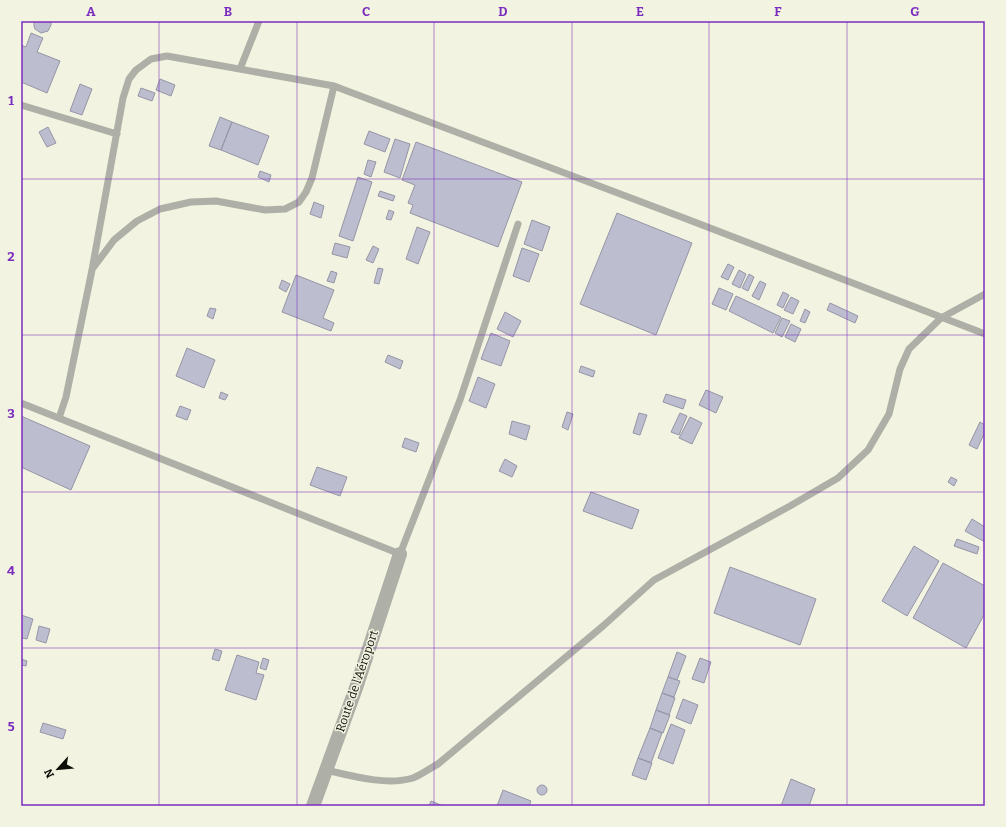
<svg xmlns="http://www.w3.org/2000/svg" width="1006" height="827" font-family="Bitter,serif">
  <rect width="100%" height="100%" fill="#f2f3e0"/>
  <!-- building -->
  <path fill="#bcbdcf" stroke="#9595a7" d="M 34,21 L 51,21 L 51,25 L 48,31 L 41,33 L 35,29 L 34,26 Z
    M 31,33 L 43,38 L 37,52 L 60,61 L 47,93 L 21,82 L 21,45 L 26,47 Z
    M 160,79 L 175,85 L 171,96 L 156,90 Z
    M 80,84 L 92,89 L 82,115 L 70,111 Z
    M 141,88 L 155,93 L 152,101 L 138,96 Z
    M 220,117 L 232,122 L 221,150 L 209,146 Z
    M 232,122 L 269,136 L 258,165 L 221,150 Z
    M 48,127 L 56,143 L 47,147 L 39,132 Z
    M 369,131 L 390,139 L 385,152 L 364,144 Z
    M 395,139 L 410,144 L 400,178 L 384,172 Z
    M 416,142 L 522,182 L 498,247 L 410,213 L 413,205 L 408,203 L 415,185 L 402,180 Z
    M 368,160 L 376,162 L 371,177 L 364,174 Z
    M 260,171 L 271,175 L 269,182 L 258,177 Z
    M 358,177 L 372,182 L 353,241 L 339,236 Z
    M 380,191 L 395,196 L 393,201 L 378,196 Z
    M 314,202 L 324,206 L 321,218 L 310,214 Z
    M 389,210 L 394,212 L 391,220 L 386,219 Z
    M 617,213 L 692,243 L 656,335 L 580,304 Z
    M 532,220 L 550,227 L 542,251 L 524,244 Z
    M 417,227 L 430,232 L 418,264 L 406,259 Z
    M 335,243 L 350,247 L 347,258 L 332,254 Z
    M 373,246 L 379,249 L 373,263 L 366,260 Z
    M 522,248 L 539,254 L 529,282 L 513,276 Z
    M 728,264 L 734,267 L 728,280 L 721,277 Z
    M 378,268 L 383,269 L 379,284 L 374,283 Z
    M 739,270 L 746,274 L 740,288 L 732,284 Z
    M 331,271 L 337,273 L 334,283 L 327,281 Z
    M 749,274 L 754,277 L 748,291 L 742,288 Z
    M 296,275 L 334,290 L 323,318 L 334,323 L 331,331 L 282,312 Z
    M 282,280 L 290,284 L 286,292 L 279,288 Z
    M 760,281 L 766,284 L 759,300 L 752,296 Z
    M 719,288 L 733,294 L 726,310 L 712,304 Z
    M 783,292 L 789,295 L 783,308 L 777,305 Z
    M 736,296 L 781,317 L 773,333 L 729,311 Z
    M 791,297 L 799,301 L 793,314 L 784,310 Z
    M 830,303 L 858,316 L 855,323 L 827,310 Z
    M 210,308 L 216,309 L 213,319 L 207,316 Z
    M 805,309 L 810,312 L 805,323 L 800,321 Z
    M 505,312 L 521,321 L 513,337 L 497,329 Z
    M 782,318 L 790,321 L 782,337 L 775,333 Z
    M 791,324 L 801,329 L 795,342 L 785,337 Z
    M 491,333 L 510,341 L 501,366 L 481,359 Z
    M 187,348 L 215,360 L 204,388 L 176,376 Z
    M 388,355 L 403,361 L 400,369 L 385,362 Z
    M 581,366 L 595,371 L 593,377 L 579,372 Z
    M 478,377 L 495,384 L 486,408 L 469,401 Z
    M 706,390 L 723,397 L 716,413 L 699,405 Z
    M 221,392 L 228,395 L 225,400 L 219,398 Z
    M 666,394 L 686,400 L 683,409 L 663,402 Z
    M 180,406 L 191,410 L 187,420 L 176,416 Z
    M 567,412 L 573,414 L 568,430 L 562,427 Z
    M 639,413 L 647,415 L 640,435 L 633,433 Z
    M 680,413 L 687,416 L 679,435 L 671,432 Z
    M 21,416 L 90,446 L 71,490 L 21,467 Z
    M 690,417 L 702,423 L 692,444 L 679,438 Z
    M 512,421 L 530,426 L 526,440 L 509,434 Z
    M 980,422 L 985,425 L 985,432 L 977,449 L 969,445 Z
    M 405,438 L 419,443 L 416,452 L 402,447 Z
    M 505,459 L 517,466 L 512,477 L 499,471 Z
    M 317,467 L 347,477 L 340,496 L 310,485 Z
    M 951,477 L 957,480 L 954,486 L 948,482 Z
    M 591,492 L 639,510 L 632,529 L 583,511 Z
    M 972,519 L 985,527 L 985,542 L 965,531 Z
    M 957,539 L 979,547 L 977,554 L 954,546 Z
    M 914,546 L 939,561 L 907,616 L 882,601 Z
    M 943,563 L 985,586 L 985,613 L 966,648 L 913,618 Z
    M 730,567 L 816,599 L 800,645 L 714,613 Z
    M 21,615 L 33,619 L 27,639 L 22,638 L 21,640 Z
    M 39,626 L 50,629 L 46,643 L 36,640 Z
    M 215,649 L 222,651 L 219,661 L 212,659 Z
    M 677,652 L 686,656 L 677,680 L 668,677 Z
    M 237,655 L 259,662 L 256,673 L 264,675 L 256,700 L 225,690 Z
    M 263,658 L 269,660 L 266,670 L 260,668 Z
    M 700,658 L 711,662 L 704,683 L 692,679 Z
    M 21,659 L 27,661 L 26,666 L 21,665 Z
    M 668,677 L 680,681 L 674,697 L 662,693 Z
    M 662,693 L 675,698 L 669,715 L 656,710 Z
    M 683,699 L 698,705 L 691,724 L 676,718 Z
    M 656,710 L 670,715 L 663,733 L 650,728 Z
    M 43,723 L 66,730 L 63,739 L 40,732 Z
    M 671,724 L 685,730 L 673,764 L 658,758 Z
    M 650,728 L 662,733 L 651,763 L 638,758 Z
    M 638,758 L 652,763 L 646,780 L 632,775 Z
    M 791,779 L 815,789 L 809,806 L 781,806 Z
    M537 790a5 5 0 1 1 10 0a5 5 0 1 1-10 0Z
    M 503,790 L 531,801 L 529,806 L 497,806 Z
    M 431,801 L 443,806 L 429,806 Z"/>
  <g fill="none" stroke-linecap="round" stroke-linejoin="round">
    <!-- service -->
    <path stroke="#aeafa6" stroke-width="7" d="M 240,69 L 259,21
      M 21,105 L 117,134
      M 93,268 L 114,240 L 137,221 L 160,209 L 191,202 L 216,201 L 265,210 L 285,209 L 299,202 L 306,192 L 312,178 L 334,86
      M 21,403 L 400,554 L 460,400 L 518,224
      M 59,418 L 66,397 L 92,270 L 123,98 L 129,79 L 136,70 L 151,59 L 167,56 L 334,86 L 684,218 L 985,334
      M 326,770 C 352,776 387,786 413,778 C 421,775 430,768 438,764 L 603,626 L 654,580 L 790,506 L 838,478 L 868,450 L 889,414 L 900,369 L 909,349 L 941,318 L 985,294"/>
    <!-- minor -->
    <path stroke="#aeafa6" stroke-width="14" d="M 313,806 L 356,688 L 400,554"/>
  </g>
  <!-- grid -->
  <path fill="none" stroke="#7b2cbf" stroke-width="1" stroke-opacity="0.55" d="M 159,21 L 159,806M 297,21 L 297,806M 434,21 L 434,806M 572,21 L 572,806M 709,21 L 709,806M 847,21 L 847,806M 21,179 L 985,179M 21,335 L 985,335M 21,492 L 985,492M 21,648 L 985,648"/>
  <g text-anchor="middle" stroke-width="3" stroke-linejoin="round" paint-order="stroke">
    <!-- street labels -->
    <g font-size="12" fill="#0c0d06" stroke="#f2f3e0">
      <text transform="translate(357 681) rotate(-71)" y="4">Route de l'Aéroport</text>
    </g>
  </g>
  <!-- border -->
  <rect width="1006" height="827" fill="none" stroke="#f2f3e0" stroke-width="44"/>
  <!-- north arrow -->
  <g transform="translate(58 769) rotate(243)" stroke="#f2f3e0" stroke-width="3" paint-order="stroke">
  <path d="M0-3L7 15L0 10L-7 15Z" fill="#0c0d06"/>
  <text y="-6" font-size="11" font-weight="bold" text-anchor="middle" fill="#0c0d06">N</text>
  </g>
  <rect x="22" y="22" width="962" height="783" fill="none" stroke="#7b2cbf" stroke-width="1.5"/>
  <g font-size="13" text-anchor="middle" font-weight="bold" fill="#7b2cbf">
    <text x="91" y="16">A</text>
    <text x="228" y="16">B</text>
    <text x="366" y="16">C</text>
    <text x="503" y="16">D</text>
    <text x="640" y="16">E</text>
    <text x="778" y="16">F</text>
    <text x="915" y="16">G</text>
    <text x="11" y="105">1</text>
    <text x="11" y="261">2</text>
    <text x="11" y="418">3</text>
    <text x="11" y="575">4</text>
    <text x="11" y="731">5</text>
  </g>
</svg>
